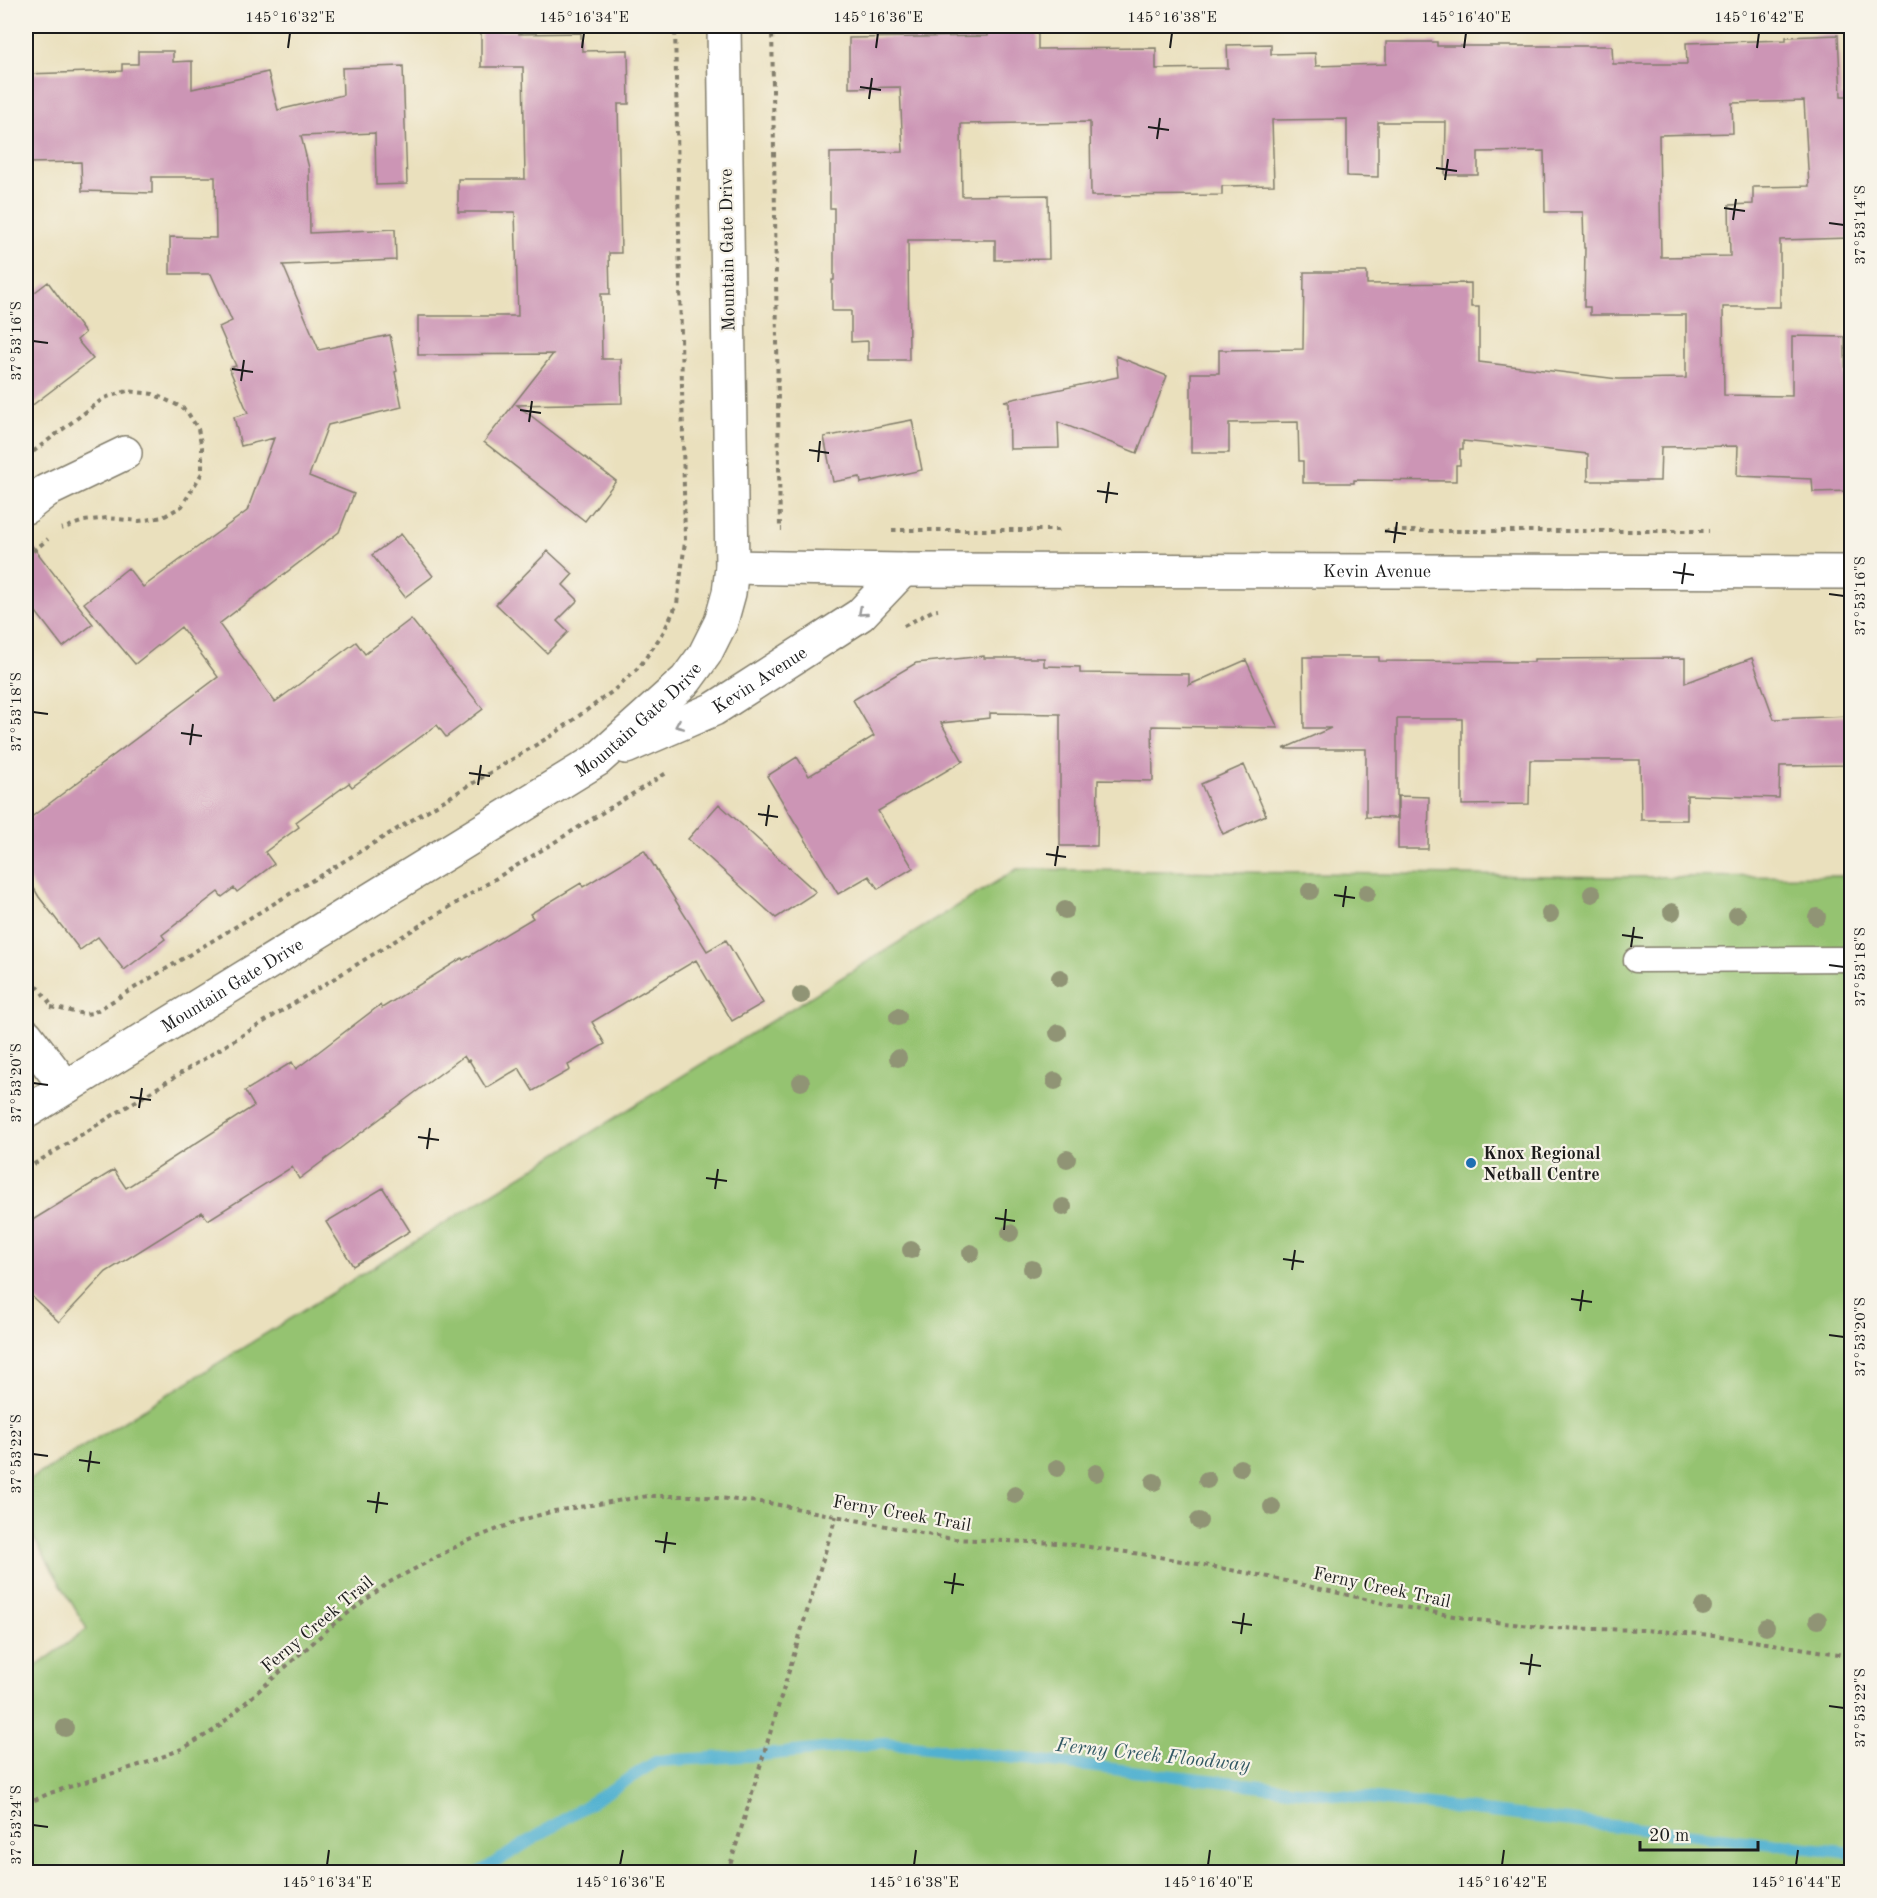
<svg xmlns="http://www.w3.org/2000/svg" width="1877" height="1898" font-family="'Old Standard TT',serif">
  <rect width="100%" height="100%" fill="#f7f3e8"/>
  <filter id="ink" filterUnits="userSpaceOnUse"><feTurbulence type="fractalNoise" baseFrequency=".0167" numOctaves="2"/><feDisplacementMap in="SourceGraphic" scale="12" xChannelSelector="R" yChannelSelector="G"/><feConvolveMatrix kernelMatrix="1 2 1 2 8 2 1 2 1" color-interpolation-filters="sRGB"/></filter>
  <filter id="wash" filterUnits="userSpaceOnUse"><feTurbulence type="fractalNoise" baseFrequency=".008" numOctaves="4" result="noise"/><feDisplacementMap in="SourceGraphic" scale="24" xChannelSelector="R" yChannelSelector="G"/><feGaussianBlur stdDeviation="1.35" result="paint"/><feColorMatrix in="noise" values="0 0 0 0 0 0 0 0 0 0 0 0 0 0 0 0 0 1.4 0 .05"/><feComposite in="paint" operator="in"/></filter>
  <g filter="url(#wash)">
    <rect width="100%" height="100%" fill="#eae0bd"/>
    <!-- green -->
    <path fill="#95c371" stroke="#587046" stroke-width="1.5" d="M 1017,869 L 1617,877 L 1851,876 L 1851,1872 L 26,1872 L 26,1674 L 87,1629 L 26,1525 L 26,1482 Z"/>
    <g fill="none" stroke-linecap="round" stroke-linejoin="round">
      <!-- stream -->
      <path stroke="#51b1d0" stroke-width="12" d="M 480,1872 L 657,1761 L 763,1755 L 884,1743 L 1852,1853"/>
    </g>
    <g id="blocks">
      <!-- building -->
      <path fill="#cc95b5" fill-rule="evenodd" d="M 1038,29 L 1038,49 L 1156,48 L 1156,69 L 1228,68 L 1227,45 L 1271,44 L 1271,54 L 1315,53 L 1316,66 L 1386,64 L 1386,42 L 1437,42 L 1437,46 L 1612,46 L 1613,64 L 1687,64 L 1686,43 L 1786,40 L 1786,37 L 1838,35 L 1841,96 L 1851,96 L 1851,238 L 1780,240 L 1780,307 L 1723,307 L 1724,395 L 1792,396 L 1792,336 L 1845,337 L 1846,427 L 1851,427 L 1851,491 L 1813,492 L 1812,479 L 1737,476 L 1738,446 L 1661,447 L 1660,481 L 1588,481 L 1588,454 L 1463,441 L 1463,449 L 1460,449 L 1460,465 L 1456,465 L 1456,481 L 1354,480 L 1354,483 L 1303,483 L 1303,461 L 1299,461 L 1298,422 L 1229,423 L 1229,453 L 1191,453 L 1191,373 L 1219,373 L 1219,350 L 1303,349 L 1304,272 L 1367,272 L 1367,284 L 1471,283 L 1471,307 L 1479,307 L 1479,362 L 1618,379 L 1686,378 L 1686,315 L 1590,315 L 1590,307 L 1584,307 L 1585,248 L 1584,248 L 1583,212 L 1545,212 L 1544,151 L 1478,152 L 1478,175 L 1445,175 L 1446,122 L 1378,122 L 1378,177 L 1347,176 L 1347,119 L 1272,120 L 1274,185 L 1222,186 L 1222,195 L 1091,196 L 1090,122 L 961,124 L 962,196 L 1048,195 L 1049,259 L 995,260 L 995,240 L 908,240 L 909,360 L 868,360 L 868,341 L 851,342 L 851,311 L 832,311 L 832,280 L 834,280 L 834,208 L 830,208 L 830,153 L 903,152 L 900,87 L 849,88 L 849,38 L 988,36 L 988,30 ZM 1804,101 L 1809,186 L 1753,187 L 1753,204 L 1729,205 L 1730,256 L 1661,257 L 1659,135 L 1733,133 L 1732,103 Z
        M 481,31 L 519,31 L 519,34 L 581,33 L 582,51 L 628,50 L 629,104 L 618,104 L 621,253 L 609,253 L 610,294 L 601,294 L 602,359 L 621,359 L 622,403 L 517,405 L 616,481 L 585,521 L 484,442 L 553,354 L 418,355 L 418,316 L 518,316 L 515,212 L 458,212 L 458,179 L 525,179 L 523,67 L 481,67 Z
        M 138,51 L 173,51 L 173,62 L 192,61 L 192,89 L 268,72 L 278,110 L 343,95 L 342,68 L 403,66 L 407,184 L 376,185 L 375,133 L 301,136 L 309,168 L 310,233 L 395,229 L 396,260 L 283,265 L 319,350 L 390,335 L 397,371 L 395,372 L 402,407 L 328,425 L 309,476 L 354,494 L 339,532 L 219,624 L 275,702 L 356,642 L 365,654 L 411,619 L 483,709 L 446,737 L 437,725 L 352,787 L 349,783 L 296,822 L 299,827 L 265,852 L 274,864 L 237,892 L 234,888 L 222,897 L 218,892 L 162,935 L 165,939 L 124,970 L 98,937 L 80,950 L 39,897 L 26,875 L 26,821 L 218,677 L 181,627 L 135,664 L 84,603 L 128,568 L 143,587 L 247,511 L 274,438 L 241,446 L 234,417 L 248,413 L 229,368 L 236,366 L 219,327 L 232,321 L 211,274 L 170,274 L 170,237 L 216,238 L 215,177 L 152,177 L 152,193 L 82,191 L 81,162 L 26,163 L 26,74 L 122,71 L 122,64 L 138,64 Z
        M 48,282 L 85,333 L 77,340 L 93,359 L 26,410 L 26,299 Z
        M 1116,356 L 1167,376 L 1137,453 L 1058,422 L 1059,448 L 1010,449 L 1009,402 L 1004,401 L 1118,377 Z
        M 912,420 L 922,470 L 861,483 L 860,477 L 833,482 L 824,437 Z
        M 401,534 L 433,576 L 405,597 L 372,555 Z
        M 26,538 L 93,624 L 63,647 L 26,599 Z
        M 548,551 L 573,574 L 563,585 L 578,600 L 557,621 L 568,632 L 547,653 L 496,604 Z
        M 984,656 L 984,658 L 1044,658 L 1044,666 L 1080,667 L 1080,673 L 1189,674 L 1189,685 L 1246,660 L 1278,728 L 1152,726 L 1153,781 L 1098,780 L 1097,846 L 1060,846 L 1060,714 L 990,713 L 990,718 L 941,723 L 963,761 L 878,811 L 913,868 L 878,889 L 869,876 L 838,894 L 767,776 L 797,757 L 809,776 L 874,736 L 853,700 L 916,663 Z
        M 1303,657 L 1379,657 L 1379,661 L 1534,662 L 1534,659 L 1685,658 L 1685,683 L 1752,658 L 1774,719 L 1851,716 L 1851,765 L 1780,766 L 1779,798 L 1687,795 L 1687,820 L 1641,820 L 1640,760 L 1530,760 L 1529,804 L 1462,805 L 1462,719 L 1397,719 L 1397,818 L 1366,817 L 1366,749 L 1283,749 L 1331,728 L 1304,728 Z
        M 1244,765 L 1266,815 L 1223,834 L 1201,784 Z
        M 1398,796 L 1429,797 L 1428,849 L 1398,849 Z
        M 719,804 L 816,892 L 776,918 L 688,839 Z
        M 644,850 L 707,951 L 726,940 L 763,1003 L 732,1021 L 696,960 L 592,1022 L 605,1044 L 568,1065 L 570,1070 L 533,1091 L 519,1068 L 486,1088 L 469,1060 L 467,1061 L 464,1056 L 299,1179 L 292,1167 L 208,1220 L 202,1212 L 106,1272 L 59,1322 L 26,1291 L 26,1224 L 114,1170 L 126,1188 L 254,1106 L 245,1091 L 292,1062 L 296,1069 L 380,1005 L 382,1008 L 462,958 L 463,960 L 533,918 L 530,914 L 581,883 L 583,887 Z
        M 383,1188 L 410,1231 L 353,1266 L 326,1222 Z"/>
    </g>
  </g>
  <g filter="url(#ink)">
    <use href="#blocks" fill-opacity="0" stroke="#837e6c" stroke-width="1.5"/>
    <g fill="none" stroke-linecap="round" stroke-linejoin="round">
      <!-- lane casing -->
      <g stroke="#837e6c" stroke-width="27">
        <path id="lane" d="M 1636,960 L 1852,959"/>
      </g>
      <!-- street casing -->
      <g stroke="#837e6c" stroke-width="36">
        <g id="street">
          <path d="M 26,507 L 46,491 L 125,453"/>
          <path id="s1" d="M 732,567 L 903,570 L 1852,572"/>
          <path id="s2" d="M 626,747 L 714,709 L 860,615 L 903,570"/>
          <path d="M 26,1035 L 66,1087"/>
          <path id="s3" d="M 26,1112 L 597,760 L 686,680 L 705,654 L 721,622 L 729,593 L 732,567 L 724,26"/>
        </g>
      </g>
      <!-- path -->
      <path stroke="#837e6c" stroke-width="4" stroke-dasharray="4.5 4.5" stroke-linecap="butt" d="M 772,26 L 780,529 L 782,529
        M 26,457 L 104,398 L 127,391 L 153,394 L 175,404 L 186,410 L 198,429 L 202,447 L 202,473 L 182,506 L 163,517 L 139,521 L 107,518 L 84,521 L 61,529
        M 892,530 L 1061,530
        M 1384,531 L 1709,531
        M 26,557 L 48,539
        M 904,626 L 932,611 L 938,610
        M 26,971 L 52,1006
        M 51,1007 L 84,1014 L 93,1013 L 554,734 L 613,691 L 640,666 L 663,633 L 677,604 L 685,542 L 675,26
        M 26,1169 L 668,772
        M 26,1804 L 50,1793 L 152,1761 L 184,1748 L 216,1729 L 335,1623 L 388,1583 L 465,1542 L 518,1521 L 554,1511 L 648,1496 L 696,1496 L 769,1503 L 952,1539 L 1060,1543 L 1148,1555 L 1264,1576 L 1387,1604 L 1476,1620 L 1550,1628 L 1643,1630 L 1714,1635 L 1852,1656
        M 728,1872 L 836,1516"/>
      <!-- lane -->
      <use href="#lane" stroke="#fff" stroke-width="24"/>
      <!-- street -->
      <use href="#street" stroke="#fff" stroke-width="33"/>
    </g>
    <!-- trees -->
    <g fill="#909475">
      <circle cx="1310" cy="891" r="9"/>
      <circle cx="1367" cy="893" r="9"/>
      <circle cx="1592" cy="894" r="9"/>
      <circle cx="1065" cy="910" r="9"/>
      <circle cx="1672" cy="912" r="9"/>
      <circle cx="1550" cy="914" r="9"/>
      <circle cx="1737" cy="915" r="9"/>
      <circle cx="1817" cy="917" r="9"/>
      <circle cx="1060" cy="978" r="9"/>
      <circle cx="801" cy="995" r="9"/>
      <circle cx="898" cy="1017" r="9"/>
      <circle cx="1058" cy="1033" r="9"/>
      <circle cx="898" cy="1058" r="9"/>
      <circle cx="1055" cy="1081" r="9"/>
      <circle cx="801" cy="1082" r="9"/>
      <circle cx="1067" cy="1159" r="9"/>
      <circle cx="1063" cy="1207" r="9"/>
      <circle cx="1010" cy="1233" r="9"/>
      <circle cx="911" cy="1250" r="9"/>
      <circle cx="971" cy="1253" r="9"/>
      <circle cx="1032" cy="1269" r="9"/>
      <circle cx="1057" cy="1468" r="9"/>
      <circle cx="1240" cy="1468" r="9"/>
      <circle cx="1096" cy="1473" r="9"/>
      <circle cx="1207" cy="1480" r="9"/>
      <circle cx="1154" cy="1482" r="9"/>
      <circle cx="1015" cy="1495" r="9"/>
      <circle cx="1272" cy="1507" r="9"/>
      <circle cx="1199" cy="1521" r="9"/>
      <circle cx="1703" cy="1607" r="9"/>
      <circle cx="1818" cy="1620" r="9"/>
      <circle cx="1766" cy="1627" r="9"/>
      <circle cx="65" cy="1728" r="9"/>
    </g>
    <!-- one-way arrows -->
    <defs><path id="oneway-chevron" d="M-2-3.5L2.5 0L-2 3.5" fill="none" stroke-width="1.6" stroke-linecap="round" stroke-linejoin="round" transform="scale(1.5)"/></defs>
    <g stroke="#999">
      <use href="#oneway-chevron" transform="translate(862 612) rotate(139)"/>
      <use href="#oneway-chevron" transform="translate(679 725) rotate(157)"/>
    </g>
  </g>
  <!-- ticks -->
  <path fill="none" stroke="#1c1c1c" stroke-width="2" d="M 288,48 L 290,33M 582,48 L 584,33M 876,48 L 878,33M 1170,48 L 1172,33M 1464,48 L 1466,33M 1757,48 L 1759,33M 860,87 L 881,90M 869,99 L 872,78M 1148,127 L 1169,130M 1157,139 L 1160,118M 1436,168 L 1457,171M 1445,180 L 1448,159M 1724,208 L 1745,211M 1733,220 L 1736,199M 1829,223 L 1844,225M 33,341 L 48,343M 232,369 L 253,372M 241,381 L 244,360M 520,410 L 541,413M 529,422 L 532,401M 809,450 L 829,453M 818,462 L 820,441M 1097,491 L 1118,494M 1106,503 L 1109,482M 1385,531 L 1406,534M 1394,543 L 1397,522M 1673,572 L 1694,575M 1682,584 L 1685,563M 1829,594 L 1844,596M 33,712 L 48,714M 181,733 L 202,736M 190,745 L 193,724M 469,773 L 490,776M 478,785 L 481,765M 758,814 L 778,817M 766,826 L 769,805M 1046,854 L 1066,857M 1055,866 L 1058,846M 1334,895 L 1355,898M 1343,907 L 1346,886M 1622,935 L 1643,938M 1631,947 L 1634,927M 1829,965 L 1844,967M 33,1083 L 48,1085M 130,1097 L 151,1100M 139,1108 L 142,1088M 418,1137 L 439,1140M 427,1149 L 430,1128M 706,1178 L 727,1181M 715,1189 L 718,1169M 995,1218 L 1015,1221M 1004,1230 L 1006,1209M 1283,1259 L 1304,1262M 1292,1270 L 1295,1250M 1571,1299 L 1592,1302M 1580,1311 L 1583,1290M 1829,1335 L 1844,1337M 33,1454 L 48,1456M 79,1460 L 100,1463M 88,1472 L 91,1451M 367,1501 L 388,1504M 376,1513 L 379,1492M 655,1541 L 676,1544M 664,1553 L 667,1532M 944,1582 L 964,1585M 952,1594 L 955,1573M 1232,1622 L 1252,1625M 1241,1634 L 1244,1613M 1520,1663 L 1541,1666M 1529,1675 L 1532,1654M 1829,1706 L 1844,1708M 33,1825 L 48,1827M 327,1865 L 329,1850M 620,1865 L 623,1850M 914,1865 L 916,1850M 1208,1865 L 1210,1850M 1502,1865 L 1504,1850M 1796,1865 L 1798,1850"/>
  <!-- markers -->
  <circle fill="#1f6fb2" stroke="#f7f3e8" stroke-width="2" cx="1471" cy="1163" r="6"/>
  <g text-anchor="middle" stroke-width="4.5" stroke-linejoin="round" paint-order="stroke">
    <!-- street labels -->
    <g font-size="18" fill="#1c1c1c" stroke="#f7f3e8">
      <text transform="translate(727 250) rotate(-91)" y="6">Mountain Gate Drive</text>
      <text dy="6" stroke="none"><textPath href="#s1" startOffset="645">Kevin Avenue</textPath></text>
      <text dy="6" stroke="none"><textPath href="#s2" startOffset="150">Kevin Avenue</textPath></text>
      <text dy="6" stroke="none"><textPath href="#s3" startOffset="728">Mountain Gate Drive</textPath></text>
      <text dy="6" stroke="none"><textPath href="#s3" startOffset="242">Mountain Gate Drive</textPath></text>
      <text transform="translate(902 1513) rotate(10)" y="6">Ferny Creek Trail</text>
      <text transform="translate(1382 1587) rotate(12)" y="6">Ferny Creek Trail</text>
      <text transform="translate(317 1624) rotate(-40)" y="6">Ferny Creek Trail</text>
    </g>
    <!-- poi labels -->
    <g font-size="18" font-weight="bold" fill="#1c1c1c" stroke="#f7f3e8" text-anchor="start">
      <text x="1483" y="1159">Knox Regional<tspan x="1483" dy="21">Netball Centre</tspan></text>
    </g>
    <!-- water labels -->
    <g font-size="20" font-style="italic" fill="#315864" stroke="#f7f3e8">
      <text transform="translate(1153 1754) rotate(6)" y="7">Ferny Creek Floodway</text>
    </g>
  </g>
  <!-- margin -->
  <rect width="1877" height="1898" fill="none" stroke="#f7f3e8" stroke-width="66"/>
  <!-- scale -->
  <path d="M1640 1841v9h118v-9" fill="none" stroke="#1c1c1c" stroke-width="3"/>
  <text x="1649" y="1841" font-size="18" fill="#1c1c1c" stroke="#f7f3e8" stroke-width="4.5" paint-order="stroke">20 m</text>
  <rect x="33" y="33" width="1811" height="1832" fill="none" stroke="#1c1c1c" stroke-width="2"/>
  <g font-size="15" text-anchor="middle" fill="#1c1c1c">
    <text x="290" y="22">145°16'32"E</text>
    <text x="584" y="22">145°16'34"E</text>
    <text x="878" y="22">145°16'36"E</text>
    <text x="1172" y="22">145°16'38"E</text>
    <text x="1466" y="22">145°16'40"E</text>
    <text x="1759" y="22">145°16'42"E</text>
    <text transform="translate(1860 225) rotate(-90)" y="5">37°53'14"S</text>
    <text transform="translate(16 341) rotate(-90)" y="5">37°53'16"S</text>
    <text transform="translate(1860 596) rotate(-90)" y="5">37°53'16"S</text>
    <text transform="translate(16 712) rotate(-90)" y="5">37°53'18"S</text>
    <text transform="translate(1860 967) rotate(-90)" y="5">37°53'18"S</text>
    <text transform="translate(16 1083) rotate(-90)" y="5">37°53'20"S</text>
    <text transform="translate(1860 1337) rotate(-90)" y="5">37°53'20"S</text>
    <text transform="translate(16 1454) rotate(-90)" y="5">37°53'22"S</text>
    <text transform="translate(1860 1708) rotate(-90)" y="5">37°53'22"S</text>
    <text transform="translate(16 1825) rotate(-90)" y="5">37°53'24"S</text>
    <text x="327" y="1887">145°16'34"E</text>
    <text x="620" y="1887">145°16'36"E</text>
    <text x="914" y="1887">145°16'38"E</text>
    <text x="1208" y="1887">145°16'40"E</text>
    <text x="1502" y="1887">145°16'42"E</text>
    <text x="1796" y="1887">145°16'44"E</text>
  </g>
</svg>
